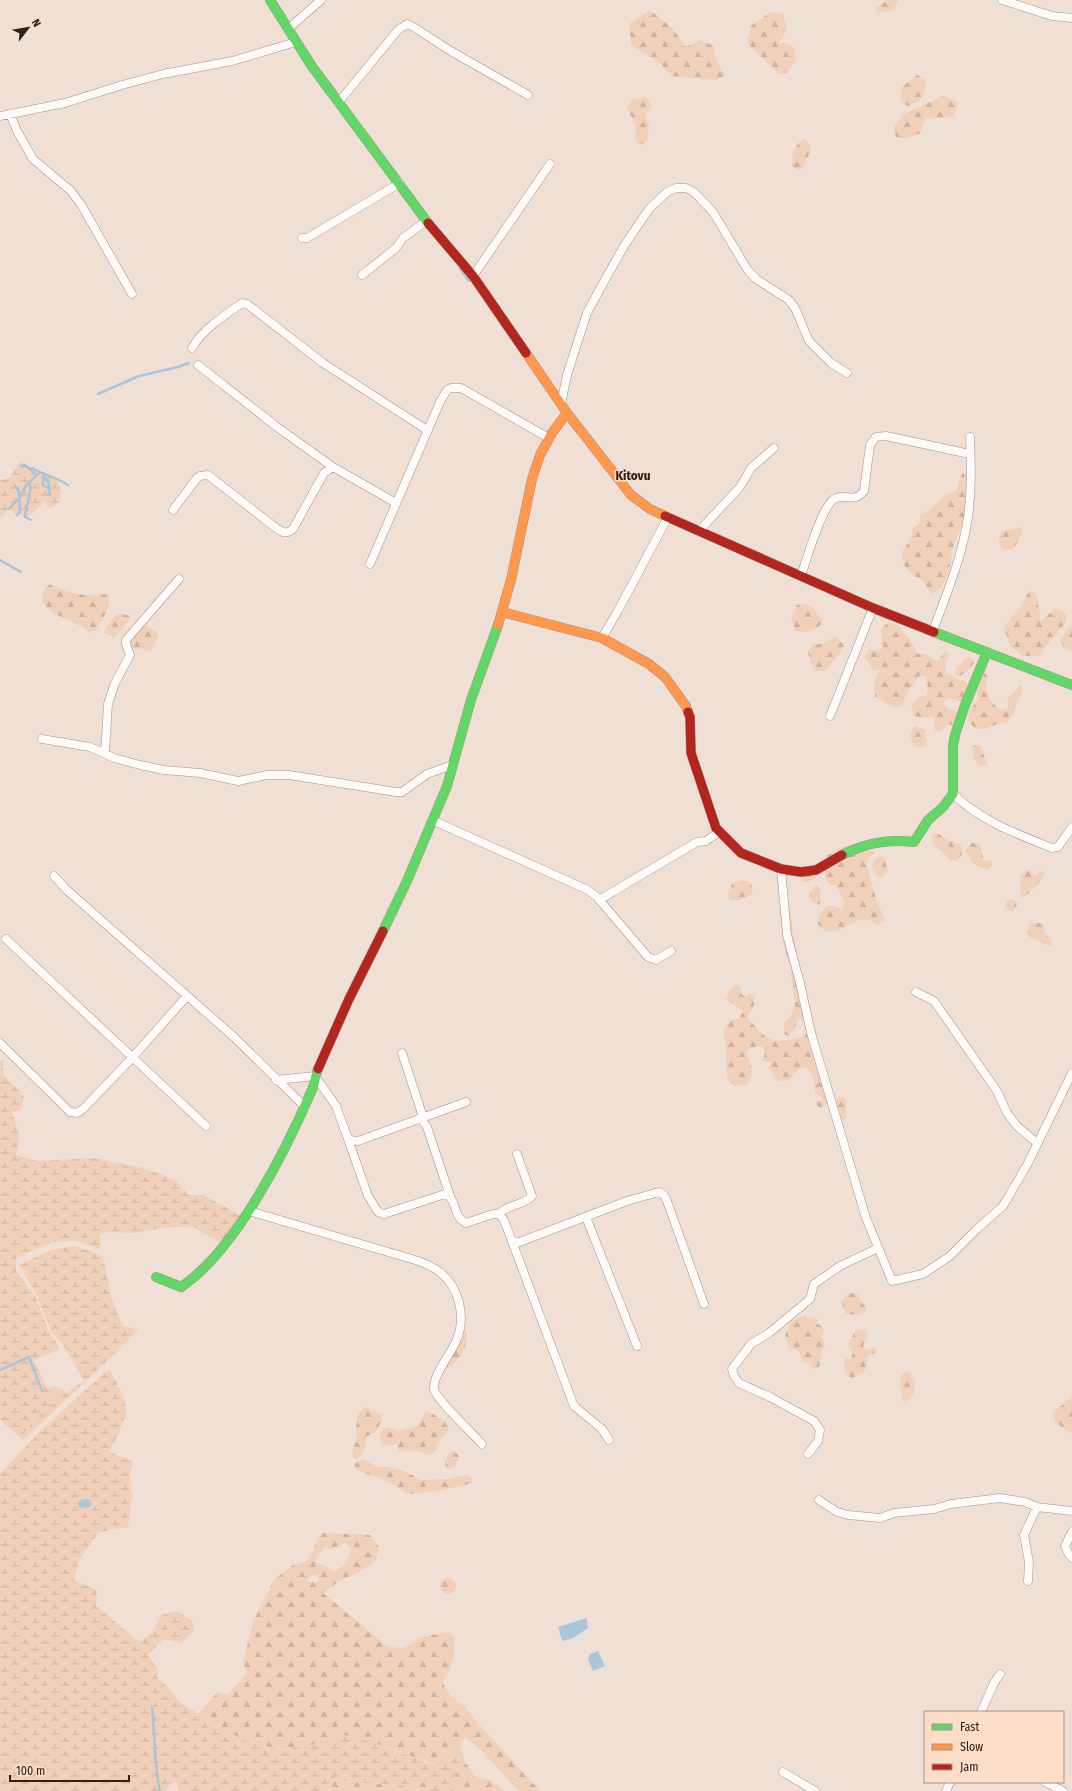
<svg xmlns="http://www.w3.org/2000/svg" width="1072" height="1791" font-family="'Fira Sans Condensed',sans-serif">
  <defs>
    <pattern id="grass-tufts" width="24" height="20" patternUnits="userSpaceOnUse"><rect width="24" height="20" fill="#f1d0ba"/><path d="M3 7l-1-3M5 7V3M7 7l1-3M15 17l-1-3M17 17v-4M19 17l1-3" fill="none" stroke="#cfb29f"/></pattern>
    <pattern id="forest-firs" width="22" height="20" patternUnits="userSpaceOnUse"><rect width="22" height="20" fill="#f1d0ba"/><path d="M5 1l3.5 6h-7zM16 11l3.5 6h-7z" fill="#cfb29f"/></pattern>
    <pattern id="wetland-marsh" width="20" height="14" patternUnits="userSpaceOnUse"><rect width="20" height="14" fill="#f1d0ba"/><path d="M1 5h8M5 5V1M11 12h8M15 12V8" fill="none" stroke="#cfb29f"/></pattern>
  </defs>
  <rect width="100%" height="100%" fill="#f0dfd4"/>
  <!-- grass -->
  <path fill="url(#grass-tufts)" d="M 81,1383 L 82,1385 L 23,1440 L 21,1438 L 35,1418 L 49,1405 L 56,1386 L 67,1393 Z"/>
  <!-- forest -->
  <path fill="url(#forest-firs)" fill-rule="evenodd" d="M 886,0 L 899,0 L 893,10 L 877,13 L 876,8 Z
    M 650,10 L 673,29 L 686,47 L 700,40 L 714,46 C 715,59 718,66 726,75 L 716,80 L 671,76 L 661,64 L 631,45 L 629,24 Z
    M 770,12 L 783,14 L 787,28 L 779,44 L 786,42 L 795,49 L 796,60 L 787,73 L 779,74 L 747,43 L 751,26 Z
    M 917,75 L 926,80 C 925,96 923,99 908,106 L 901,102 L 901,88 Z
    M 943,96 L 958,102 L 954,116 L 944,118 L 925,118 L 921,133 L 907,138 L 896,138 L 894,127 L 904,114 Z
    M 647,97 L 652,106 L 645,115 L 649,125 L 647,141 L 640,145 L 635,139 L 636,127 L 627,108 L 632,100 Z
    M 804,138 L 811,146 L 806,163 L 800,170 L 792,167 C 791,153 794,147 804,138 Z
    M 963,473 L 967,473 L 964,520 L 953,547 L 949,571 L 942,587 L 932,594 L 922,580 L 916,577 L 905,567 L 902,557 L 903,550 L 911,540 L 913,528 L 919,524 L 921,515 C 935,508 943,494 957,490 L 961,475 Z
    M 1021,527 L 1023,532 L 1016,545 L 1011,550 L 1003,550 L 998,541 L 1002,531 Z
    M 51,584 L 65,591 L 84,595 L 108,594 C 112,607 102,620 95,631 L 89,633 L 85,628 L 53,613 L 42,602 C 42,593 43,588 51,584 Z
    M 1029,591 L 1036,593 L 1041,621 L 1056,608 L 1067,615 L 1065,623 L 1038,656 L 1023,656 L 1011,647 L 1004,628 L 1012,616 L 1022,606 Z
    M 805,603 L 815,610 L 823,620 C 819,631 805,634 795,631 L 791,617 L 797,605 Z
    M 120,613 L 130,616 L 129,621 L 114,638 L 104,632 L 113,617 Z
    M 889,622 L 899,626 C 906,639 912,636 917,654 L 925,654 L 937,661 L 946,650 L 949,655 L 945,664 L 946,672 L 954,678 L 966,682 L 968,690 L 963,702 L 948,698 L 943,703 L 948,709 L 955,710 L 958,717 L 956,724 L 947,725 L 941,731 L 935,731 L 934,716 L 925,718 L 914,716 L 911,704 L 919,697 L 926,696 L 928,687 L 925,675 L 919,676 L 907,693 L 902,706 L 893,707 L 875,697 L 874,682 L 880,670 L 873,670 L 865,657 L 869,649 L 880,651 L 883,646 L 881,638 L 882,628 Z
    M 142,625 L 155,630 L 159,635 L 151,651 L 127,647 L 127,641 Z
    M 1072,627 L 1072,651 L 1064,648 L 1060,640 L 1068,628 Z
    M 836,636 L 844,646 L 841,652 L 825,671 L 816,671 L 811,662 L 808,652 L 813,644 L 822,644 Z
    M 965,658 L 972,658 L 974,663 L 966,672 L 960,676 L 955,674 L 956,668 L 961,664 Z
    M 985,672 L 988,676 C 984,693 988,699 1000,710 L 1008,709 C 1005,692 1014,696 1020,685 L 1023,689 L 1021,696 L 1016,701 L 1014,713 L 1007,722 C 991,722 978,741 968,718 L 971,709 L 978,700 L 977,691 Z
    M 916,726 L 925,730 L 927,742 L 924,746 L 919,748 L 912,742 L 910,733 Z
    M 980,745 L 987,764 L 981,767 L 972,757 L 973,746 Z
    M 937,833 C 945,839 952,841 961,845 L 962,854 L 958,860 L 951,861 L 943,852 L 934,845 L 931,836 Z
    M 856,843 L 874,852 L 866,862 L 877,902 L 884,917 L 884,922 L 877,925 L 870,920 L 859,920 L 839,930 L 826,932 L 817,923 L 820,914 L 827,906 L 835,906 L 842,909 L 845,903 L 836,885 L 831,886 L 825,878 L 825,872 L 821,870 C 817,877 812,883 803,882 L 801,876 L 823,863 L 825,857 L 840,848 Z
    M 972,843 L 980,844 L 984,861 L 991,860 L 993,864 L 988,870 C 976,867 971,862 965,851 Z
    M 884,856 L 888,872 L 881,877 L 877,876 L 872,867 L 874,859 Z
    M 1028,869 L 1035,876 L 1039,871 L 1045,872 C 1042,881 1030,894 1021,898 C 1020,893 1021,883 1020,876 Z
    M 742,880 L 751,883 L 753,892 C 746,899 740,902 730,900 L 728,894 L 732,884 Z
    M 816,886 L 821,888 L 820,894 L 821,902 L 819,905 L 811,901 L 809,892 Z
    M1005.5 905a5.5 5.5 0 1 1 11 0a5.5 5.5 0 1 1-11 0Z
    M 786,900 L 789,904 L 797,960 L 815,1027 L 830,1094 L 827,1104 L 822,1108 L 817,1106 L 816,1102 L 823,1099 L 815,1093 L 814,1078 L 806,1067 L 799,1069 L 789,1080 L 778,1081 L 769,1068 L 770,1062 L 762,1061 L 765,1053 L 762,1046 L 750,1048 L 746,1053 C 752,1066 755,1072 747,1085 L 734,1086 L 727,1078 L 726,1046 L 723,1031 L 731,1020 L 739,1019 L 743,1011 L 726,999 L 729,991 L 735,985 L 740,986 L 742,995 L 746,997 L 749,993 L 755,997 L 754,1005 L 747,1018 C 754,1024 759,1032 766,1037 C 776,1044 792,1039 804,1037 L 805,1030 L 803,1020 L 798,1018 L 794,1030 L 789,1036 L 784,1034 L 784,1023 L 792,1014 L 795,1005 L 790,966 L 784,947 L 779,908 Z
    M 1030,923 L 1042,923 L 1045,926 L 1044,930 L 1053,944 L 1051,947 L 1031,937 L 1027,932 Z
    M 842,1096 L 846,1099 L 846,1118 L 840,1122 L 834,1101 Z
    M 849,1293 L 857,1294 L 867,1310 C 860,1317 854,1315 845,1313 L 841,1301 Z
    M 803,1316 L 817,1319 L 818,1324 L 824,1328 L 822,1337 L 825,1345 L 821,1354 L 819,1368 L 814,1369 L 808,1363 L 801,1360 L 800,1352 L 789,1347 L 785,1336 L 791,1321 Z
    M 464,1327 C 472,1341 460,1363 446,1369 L 446,1365 Z
    M 862,1329 L 868,1334 L 863,1346 L 866,1351 L 874,1347 L 877,1350 L 875,1353 L 868,1356 C 866,1372 865,1373 851,1379 L 844,1369 L 845,1359 L 851,1358 L 853,1352 L 848,1346 L 855,1331 Z
    M 908,1371 C 917,1382 919,1395 904,1402 L 901,1398 L 903,1393 L 900,1387 L 901,1374 Z
    M 1072,1396 L 1072,1432 L 1070,1433 L 1055,1422 L 1053,1413 Z
    M 366,1407 L 382,1415 L 381,1422 L 376,1432 L 367,1436 L 364,1451 L 358,1459 L 353,1457 L 353,1450 L 357,1438 L 356,1428 L 358,1414 Z
    M 426,1411 C 434,1415 448,1420 449,1430 L 441,1438 L 436,1450 L 430,1455 L 411,1450 L 399,1451 L 397,1444 L 388,1446 L 381,1443 L 380,1432 L 387,1427 L 399,1431 L 417,1426 Z
    M 453,1450 L 459,1456 L 455,1466 L 448,1469 L 445,1464 L 448,1454 Z
    M 363,1459 L 377,1467 L 388,1467 L 404,1471 L 422,1480 L 448,1479 L 467,1475 L 472,1479 L 472,1483 C 450,1489 429,1493 407,1494 C 394,1482 373,1476 356,1470 L 354,1464 Z
    M 323,1533 L 370,1535 L 379,1547 L 376,1560 L 371,1564 L 356,1574 L 341,1580 L 323,1593 L 388,1647 L 404,1648 L 421,1637 L 449,1632 L 455,1638 C 454,1657 453,1666 443,1682 L 445,1688 L 452,1697 L 465,1707 L 476,1721 L 540,1791 L 519,1791 L 482,1751 L 465,1737 L 460,1747 L 439,1768 L 436,1765 L 380,1745 L 345,1735 L 318,1744 L 281,1750 L 245,1741 L 198,1714 L 218,1692 L 227,1695 L 247,1674 L 243,1663 L 253,1622 L 274,1580 L 293,1565 L 305,1562 L 312,1555 L 315,1545 ZM 345,1543 L 351,1548 C 349,1561 345,1566 334,1572 L 322,1564 L 316,1563 L 317,1557 L 325,1547 L 331,1549 ZM 313,1575 L 318,1575 L 319,1580 L 316,1583 L 310,1582 L 307,1579 Z
    M440 1586a8 8 0 1 1 16 0a8 8 0 1 1-16 0Z
    M 465,1762 L 476,1777 L 491,1780 L 505,1791 L 454,1791 L 457,1767 Z
    M 332,1780 L 402,1786 L 414,1789 L 413,1783 L 429,1782 L 432,1791 L 319,1791 Z"/>
  <!-- wetland -->
  <path fill="url(#wetland-marsh)" d="M 20,461 L 39,473 L 56,477 L 61,491 L 59,502 L 50,509 L 43,501 C 33,517 24,521 9,509 L 0,517 L 0,480 L 10,478 Z
    M 0,1060 L 3,1060 L 3,1074 L 24,1096 L 21,1110 L 12,1112 L 20,1137 L 16,1155 L 37,1161 L 95,1158 L 143,1168 L 176,1180 L 188,1195 L 203,1195 L 242,1216 L 222,1244 L 192,1226 L 162,1228 L 135,1233 L 109,1232 L 100,1234 L 100,1249 L 74,1240 L 53,1242 L 16,1258 L 16,1271 L 35,1296 L 50,1333 L 60,1349 L 34,1360 L 47,1388 L 56,1386 L 49,1405 L 35,1418 L 21,1438 L 0,1420 Z
    M 75,1246 L 103,1256 L 111,1297 L 123,1326 L 139,1330 L 85,1382 L 65,1348 L 51,1331 L 37,1295 L 19,1265 L 51,1250 Z
    M 109,1369 C 115,1380 127,1399 126,1412 C 124,1426 115,1440 109,1452 L 133,1461 L 130,1474 L 132,1497 L 128,1527 L 99,1532 L 79,1560 L 74,1580 L 97,1590 L 96,1606 L 139,1642 L 154,1630 L 161,1615 L 177,1611 L 192,1621 L 194,1631 L 181,1643 L 164,1639 L 148,1655 L 157,1668 L 158,1680 L 161,1680 L 182,1704 L 245,1741 L 281,1750 L 318,1744 L 345,1735 L 380,1745 L 436,1766 L 439,1768 L 460,1747 L 465,1762 L 457,1767 L 454,1791 L 432,1791 L 429,1782 L 413,1783 L 414,1789 L 402,1786 L 332,1780 L 319,1791 L 179,1791 L 175,1781 L 166,1791 L 0,1791 L 0,1474 L 38,1433 Z"/>
  <!-- water -->
  <path fill="#a9c6da" d="M 84,1499 L 88,1499 L 92,1504 L 90,1507 L 80,1508 L 78,1506 L 79,1501 Z
    M 587,1618 L 588,1628 L 573,1638 L 562,1641 L 558,1627 Z
    M 598,1651 L 605,1666 L 593,1671 L 588,1659 L 590,1654 Z"/>
  <g fill="none" stroke-linecap="round" stroke-linejoin="round">
    <!-- stream -->
    <path stroke="#a9c6da" stroke-width="2.5" d="M 460,269 L 469,281
      M 98,394 L 139,376 L 178,367 L 189,363
      M 21,466 L 25,465 L 37,475
      M 32,468 C 44,475 55,477 68,485
      M 45,474 L 43,477 L 48,479 L 50,495
      M 43,477 L 43,485 L 48,488
      M 30,484 C 32,499 26,502 25,517 L 31,520
      M 16,487 L 19,492 L 20,512 L 17,515
      M 9,509 L 20,497 L 25,487 L 39,473
      M 0,560 L 21,572
      M 0,1370 L 29,1357 L 42,1391
      M 152,1708 C 155,1736 154,1764 160,1791"/>
    <!-- street casing -->
    <g stroke="#a1948b" stroke-width="9">
      <path id="street" d="M 1002,0 L 1052,16 L 1072,18
        M 288,29 L 321,0
        M 338,103 L 398,30 L 407,24 L 412,26 L 449,50 L 528,95
        M 10,114 L 17,131 L 33,159 L 71,191 L 82,206 L 132,294
        M 0,116 L 65,103 L 122,85 L 163,74 L 232,61 L 296,42
        M 302,238 L 307,238 L 400,183
        M 362,275 L 396,248 L 403,238 L 426,221
        M 473,276 L 550,164
        M 192,348 C 202,330 226,314 242,303 L 247,304 L 323,363 L 427,430
        M 198,365 L 277,427 L 333,467
        M 561,404 L 567,375 L 587,313 L 601,287 L 624,246 L 649,209 L 667,192 L 676,188 L 686,188 L 694,192 L 713,212 L 747,269 L 756,279 L 789,300 L 795,308 L 809,341 L 831,363 L 847,373
        M 173,510 L 197,478 L 200,476 L 208,475 L 276,528 C 282,532 286,535 293,529 L 324,473 L 333,467 L 396,503
        M 700,530 L 740,487 L 751,468 L 774,448
        M 370,564 L 440,402 L 447,390 L 451,388 L 461,388 L 547,437
        M 801,575 C 807,560 822,503 836,498 C 848,494 854,503 864,491 L 870,445 L 876,437 L 886,436 L 970,454
        M 933,631 C 946,595 961,560 967,523 C 972,495 971,465 970,437
        M 602,638 L 620,607 L 668,517
        M 830,716 L 873,608
        M 42,739 L 90,747 L 114,758 L 140,765 L 164,770 L 200,773 L 238,781 L 267,775 L 289,775 L 396,792 L 402,792 L 427,774 L 452,765
        M 105,753 L 108,704 L 115,683 L 130,655 L 126,644 L 126,640 L 179,579
        M 953,794 C 981,821 1017,834 1052,848 L 1058,847 L 1072,827
        M 432,820 L 588,890 L 597,897 L 648,957 L 656,960 L 671,951
        M 781,869 L 787,935 L 800,983 L 811,1033 L 866,1218 L 892,1281 L 923,1274 L 950,1256 L 977,1229 L 1003,1206 L 1027,1165 L 1072,1073
        M 54,876 L 68,891 L 234,1037 L 305,1107
        M 599,900 L 697,842 L 706,841 L 719,832
        M 6,939 L 206,1126
        M 916,992 L 934,1001 L 997,1091 L 1007,1113 L 1017,1126 L 1037,1143
        M 0,1043 L 70,1112 L 77,1113 L 83,1109 L 132,1058 L 187,996
        M 402,1053 L 423,1117
        M 276,1080 L 315,1076 L 336,1106 L 347,1136 L 350,1140 L 358,1141 L 466,1102
        M 418,1119 L 422,1120 L 427,1127 L 451,1199
        M 347,1136 L 368,1196 L 378,1212 L 384,1214 L 445,1194 C 458,1199 452,1217 466,1223 L 493,1214 L 499,1214 L 504,1220 L 574,1406 L 602,1429 L 609,1440
        M 249,1211 L 412,1259 C 422,1262 432,1266 440,1272 C 459,1287 466,1316 457,1339 C 452,1353 433,1374 434,1389 C 435,1398 474,1435 482,1444
        M 499,1214 C 507,1204 523,1206 532,1196 L 517,1154
        M 586,1217 L 637,1346
        M 512,1240 L 517,1243 L 627,1201 L 659,1192 L 664,1195 L 667,1201 L 704,1304
        M 808,1454 L 818,1441 L 820,1430 L 814,1421 L 770,1397 L 739,1383 L 734,1376 L 732,1369 L 751,1344 L 769,1333 L 810,1299 L 814,1284 L 840,1266 L 878,1248
        M 819,1500 L 837,1512 L 848,1515 L 880,1518 L 894,1513 L 934,1509 L 951,1504 L 1000,1498 L 1025,1502 L 1037,1507 L 1072,1511
        M 1072,1532 L 1065,1546 L 1068,1553 L 1072,1558
        M 1028,1581 L 1029,1562 L 1024,1535 L 1037,1507
        M 981,1712 L 994,1683 L 1000,1674
        M 783,1772 L 815,1791
        M 1045,1782 L 1063,1791
        M 946,1791 L 950,1782"/>
    </g>
    <!-- fast casing -->
    <g stroke="#a1948b" stroke-width="10">
      <path id="fast" d="M 270,0 L 311,65 L 428,223
        M 934,632 L 1072,685
        M 842,855 C 866,843 887,839 914,842 L 928,820 L 942,808 L 953,794 L 953,746 L 955,735 L 965,705 L 987,652
        M 383,931 L 407,881 L 447,786 L 471,700 L 498,625
        M 156,1277 L 181,1287 C 236,1250 285,1152 311,1092 C 315,1085 315,1076 318,1069"/>
    </g>
    <!-- slow casing -->
    <g stroke="#a1948b" stroke-width="10">
      <path id="slow" d="M 526,353 L 567,413 L 631,495 L 650,509 L 665,516
        M 502,612 L 602,638 L 649,664 L 665,677 L 686,706 L 688,712
        M 498,625 L 511,580 L 532,479 L 540,455 L 552,433 L 567,413"/>
    </g>
    <!-- jam casing -->
    <g stroke="#a1948b" stroke-width="10">
      <path id="jam" d="M 428,223 L 473,276 L 526,353
        M 665,516 L 873,608 L 934,632
        M 688,712 L 690,717 L 691,753 L 716,828 L 741,853 L 781,869 L 801,872 L 816,870 L 842,855
        M 318,1069 L 349,999 L 383,931"/>
    </g>
    <!-- street -->
    <use href="#street" stroke="#fdfaf9" stroke-width="8"/>
    <!-- fast -->
    <use href="#fast" stroke="#63d668" stroke-width="9"/>
    <!-- slow -->
    <use href="#slow" stroke="#ff974d" stroke-width="9"/>
    <!-- jam -->
    <use href="#jam" stroke="#b3261e" stroke-width="9"/>
  </g>
  <g text-anchor="middle" stroke-width="3" stroke-linejoin="round" paint-order="stroke">
    <!-- quarter labels -->
    <g font-size="13" font-weight="bold" fill="#2d211a" stroke="#fcddc8">
      <text x="633" y="480">Kitovu</text>
    </g>
  </g>
  <!-- legend -->
  <rect x="924" y="1711" width="140" height="72" fill="#fcddc8" stroke="#a99282"/>
  <rect x="932" y="1724" width="20" height="6" fill="#63d668" stroke="#a99282"/>
  <text x="960" y="1731" font-size="12" fill="#2d211a">Fast</text>
  <rect x="932" y="1744" width="20" height="6" fill="#ff974d" stroke="#a99282"/>
  <text x="960" y="1751" font-size="12" fill="#2d211a">Slow</text>
  <rect x="932" y="1764" width="20" height="6" fill="#b3261e" stroke="#a99282"/>
  <text x="960" y="1771" font-size="12" fill="#2d211a">Jam</text>
  <!-- north arrow -->
  <g transform="translate(28 28) rotate(59)" stroke="#fcddc8" stroke-width="3" paint-order="stroke">
  <path d="M0-3L7 15L0 10L-7 15Z" fill="#2d211a"/>
  <text y="-6" font-size="11" font-weight="bold" text-anchor="middle" fill="#2d211a">N</text>
  </g>
  <!-- scale -->
  <path d="M10 1775v6h119v-6" fill="none" stroke="#2d211a" stroke-width="2"/>
  <text x="16" y="1775" font-size="12" fill="#2d211a" stroke="#fcddc8" stroke-width="3" paint-order="stroke">100 m</text>
</svg>
